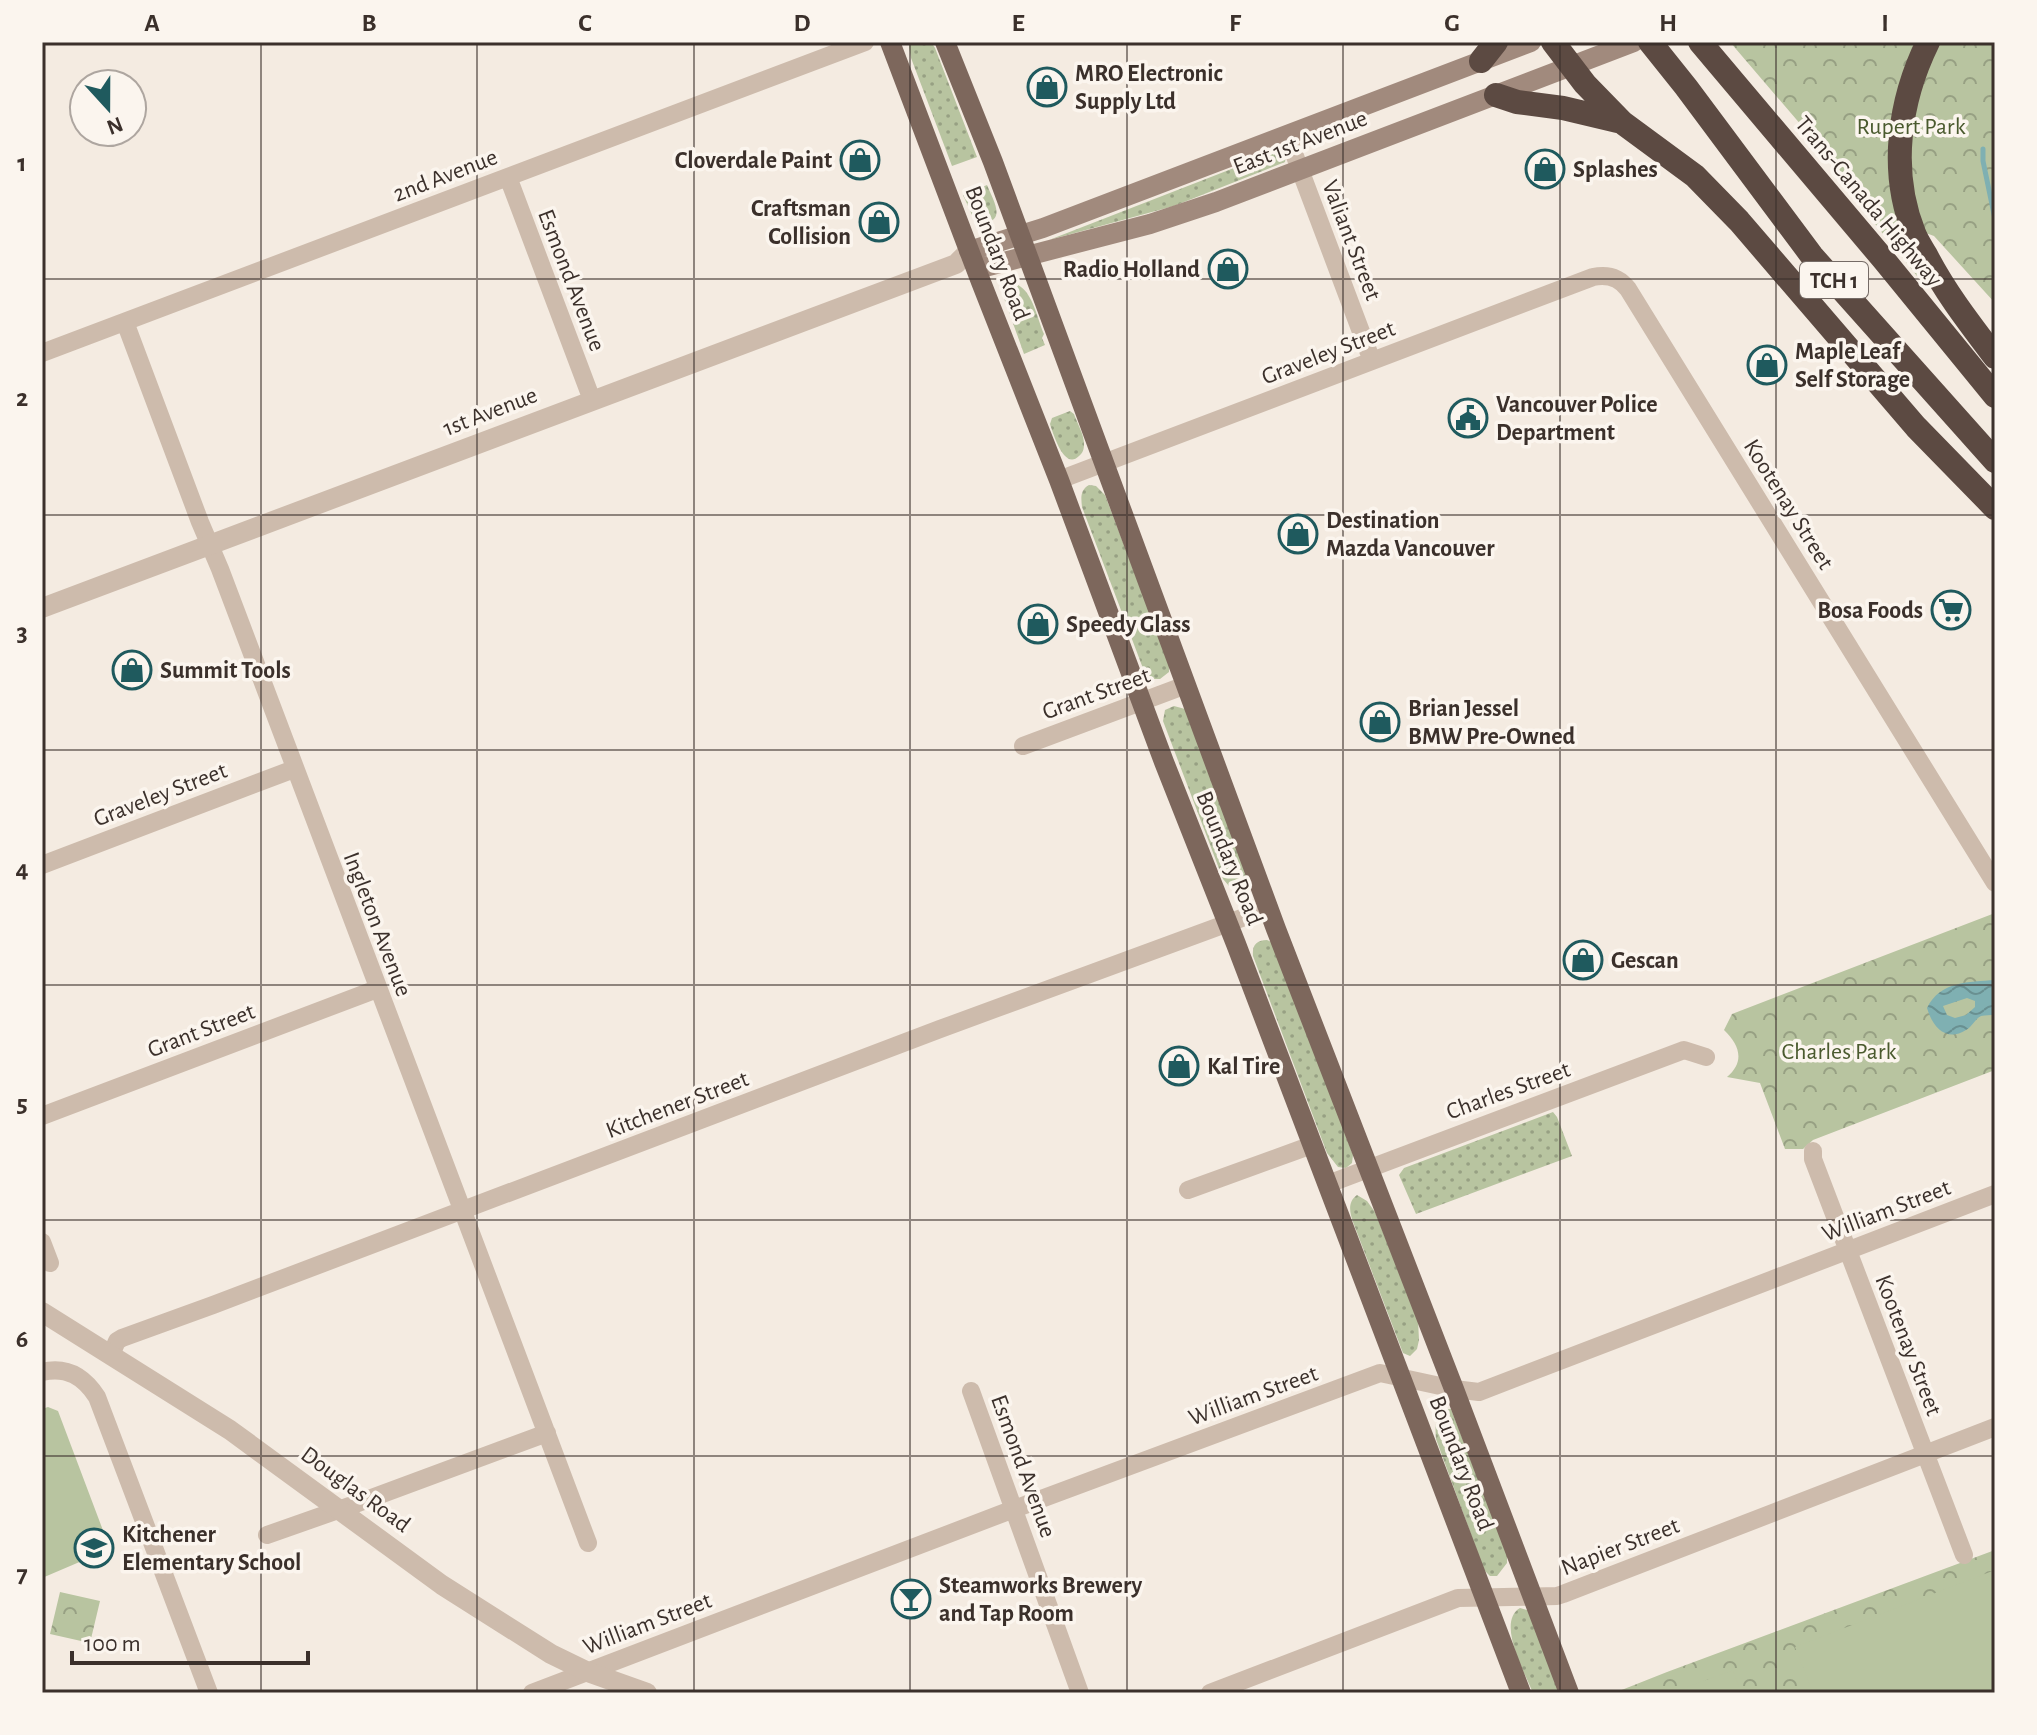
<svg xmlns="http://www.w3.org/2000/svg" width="2037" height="1735" font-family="'Alegreya Sans',sans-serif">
  <defs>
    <pattern id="grass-dots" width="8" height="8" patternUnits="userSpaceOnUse" patternTransform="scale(2)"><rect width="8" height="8" fill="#b8c4a0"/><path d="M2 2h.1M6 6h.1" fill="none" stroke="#97a083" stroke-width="1.8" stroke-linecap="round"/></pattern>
    <pattern id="park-crowns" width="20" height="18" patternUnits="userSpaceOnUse" patternTransform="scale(2)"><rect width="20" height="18" fill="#b8c4a0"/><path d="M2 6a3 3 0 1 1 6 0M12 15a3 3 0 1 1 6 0" fill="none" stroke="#97a083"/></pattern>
    <pattern id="water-waves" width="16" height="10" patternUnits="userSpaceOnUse" patternTransform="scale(2)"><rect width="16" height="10" fill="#7fb0b2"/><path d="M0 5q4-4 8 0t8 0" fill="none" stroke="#699091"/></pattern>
  </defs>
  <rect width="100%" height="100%" fill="#f4ebe1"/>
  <!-- grass -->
  <path fill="url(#grass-dots)" d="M 910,42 L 931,42 L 935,48 L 977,157 L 952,166 L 911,58 L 909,47 Z
    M 1888,143 L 1889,205 L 1908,252 L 1920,275 L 1917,276 L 1838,178 Z
    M 1282,152 L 1286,155 L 1285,162 L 1174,206 L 1049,240 L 1270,154 Z
    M 987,185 C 993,200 1007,221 983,223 L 972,215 L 963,195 Z
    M 1018,285 C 1033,293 1037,318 1044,334 L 1042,338 L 1045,345 L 1024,354 L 1004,298 L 1003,294 L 1007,288 Z
    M 1070,411 L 1074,414 C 1077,423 1084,434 1084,444 C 1084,449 1083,453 1079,456 C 1064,471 1053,433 1050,424 L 1052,418 Z
    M 1089,485 L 1096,486 L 1105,495 L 1169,663 L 1169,672 L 1160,679 L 1152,679 L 1144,671 L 1082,507 C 1081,498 1080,490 1089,485 Z
    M 1174,706 L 1185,709 L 1248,877 C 1245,887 1239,888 1229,886 L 1223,879 L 1163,721 L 1165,710 Z
    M 1267,940 L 1274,943 L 1353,1155 L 1352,1163 L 1346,1168 L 1338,1167 L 1327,1153 L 1253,956 C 1252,946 1256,940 1267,940 Z
    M 1553,1112 L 1557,1117 L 1572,1156 L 1416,1214 L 1399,1175 L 1404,1168 Z
    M 1357,1195 L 1367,1201 L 1375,1212 L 1418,1320 L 1419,1340 L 1417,1349 L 1410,1356 L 1403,1353 L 1353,1222 C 1350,1213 1347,1202 1357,1195 Z
    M 1444,1409 L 1451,1409 L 1507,1553 L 1507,1563 L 1497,1576 L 1490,1576 L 1484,1570 L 1436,1439 C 1435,1427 1435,1417 1444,1409 Z
    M 1520,1608 L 1527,1610 L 1532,1616 L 1561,1693 L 1533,1693 C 1525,1673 1496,1622 1520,1608 Z"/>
  <!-- park -->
  <path fill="url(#park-crowns)" d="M 1730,42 L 1995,42 L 1995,303 L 1934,236 L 1879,216 Z
    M 1995,913 L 1995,1070 L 1813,1140 L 1803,1149 L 1785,1149 L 1760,1083 L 1727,1077 C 1745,1062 1740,1045 1724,1030 L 1732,1014 Z
    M 1995,1550 L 1995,1693 L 1614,1693 L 1667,1672 Z
    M 60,1592 L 100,1601 L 90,1643 L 50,1634 Z"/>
  <!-- garden -->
  <path fill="#b8c4a0" d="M 48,1407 L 58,1411 L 110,1549 L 42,1578 L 42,1409 Z
    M 1995,1570 L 1995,1693 L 1813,1693 L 1795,1647 Z
    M 1733,1670 L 1741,1693 L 1671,1693 Z"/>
  <!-- water -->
  <path fill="url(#water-waves)" fill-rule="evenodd" d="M 1995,980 L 1995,1015 C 1990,1015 1986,1015 1981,1016 C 1975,1019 1972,1027 1966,1030 C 1946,1043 1932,1026 1927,1008 C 1940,981 1969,982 1995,980 ZM 1967,998 L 1975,1001 L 1975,1007 L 1966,1015 L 1955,1018 L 1947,1015 L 1943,1006 Z"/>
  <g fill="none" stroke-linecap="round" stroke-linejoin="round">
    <!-- stream -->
    <path stroke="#7fb0b2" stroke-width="5" d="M 1983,149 L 1983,161 L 1995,219"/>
    <!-- minor -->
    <path stroke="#cdbbac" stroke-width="18" d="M 1287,135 L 1372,361
      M 508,177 L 592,400
      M 125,322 L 200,522 L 220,569 C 341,894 466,1218 588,1543
      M 42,353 L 865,42
      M 1059,480 L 1593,277 C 1607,274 1619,277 1628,289 L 1995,883
      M 1023,746 L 1186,685
      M 42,865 L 294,769
      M 42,1116 L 377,989
      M 1813,1151 L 1813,1159 L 1964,1555
      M 1328,1184 L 1684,1050 L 1706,1057
      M 1188,1190 L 1312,1145
      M 42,1242 L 50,1263
      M 111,1355 L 117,1341 L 122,1338 L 213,1305 L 940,1029 L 1269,908
      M 42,1372 C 67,1366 84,1377 97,1397 L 209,1693
      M 971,1391 L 1080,1693
      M 267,1535 L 358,1503 L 547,1433
      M 532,1693 L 1014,1509 L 1380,1373 L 1454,1389 L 1479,1392 L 1995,1194
      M 1210,1693 L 1458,1598 L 1557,1596 L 1563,1594 L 1995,1427"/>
    <!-- tertiary -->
    <path stroke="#cdbbac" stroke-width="20" d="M 42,608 L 956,264 L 969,251
      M 42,1312 L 230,1430 L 442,1585 L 551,1654 L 588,1672 L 647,1693"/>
    <!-- secondary -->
    <path stroke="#a18a7d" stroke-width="20" d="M 969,251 L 1043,228 L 1531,42
      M 977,269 L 1150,224 L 1216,202 L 1634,42"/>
    <!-- primary -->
    <path stroke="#7d675c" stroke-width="20" d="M 890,42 L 981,282 L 1059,480 L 1164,762 L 1236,944 L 1521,1693
      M 945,42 L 993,162 L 1276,929 L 1454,1389 L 1569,1693"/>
    <!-- motorway -->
    <path stroke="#5c4a42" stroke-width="24" d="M 1553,42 L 1585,84 L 1623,123 L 1695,176 L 1739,221 L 1916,427 L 1995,508
      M 1650,42 L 1686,87 L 1812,256 L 1995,461
      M 1700,42 L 1884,260 L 1995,396
      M 1928,42 C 1899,101 1889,171 1914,233 C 1917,241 1922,248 1926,255 C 1945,292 1970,324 1995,357
      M 1481,61 L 1496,42
      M 1496,95 L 1517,102 L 1563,108 L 1622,122"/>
  </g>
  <!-- grid -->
  <path fill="none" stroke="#3b302b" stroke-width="2" stroke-opacity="0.55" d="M 261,42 L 261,1693M 477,42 L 477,1693M 694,42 L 694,1693M 910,42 L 910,1693M 1127,42 L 1127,1693M 1343,42 L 1343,1693M 1560,42 L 1560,1693M 1776,42 L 1776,1693M 42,279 L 1995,279M 42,515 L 1995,515M 42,750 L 1995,750M 42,985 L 1995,985M 42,1220 L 1995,1220M 42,1456 L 1995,1456"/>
  <!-- icons -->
  <defs>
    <g id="shop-ring" transform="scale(2)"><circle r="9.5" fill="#fbf5ee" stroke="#1f5a5e" stroke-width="1.5"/><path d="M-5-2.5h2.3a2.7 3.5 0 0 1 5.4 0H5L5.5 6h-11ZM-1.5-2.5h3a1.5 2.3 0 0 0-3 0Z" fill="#1f5a5e"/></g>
    <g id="civic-ring" transform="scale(2)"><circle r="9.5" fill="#fbf5ee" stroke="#1f5a5e" stroke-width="1.5"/><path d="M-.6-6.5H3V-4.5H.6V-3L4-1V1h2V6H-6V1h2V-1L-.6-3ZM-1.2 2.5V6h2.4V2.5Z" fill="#1f5a5e"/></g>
    <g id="supermarket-ring" transform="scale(2)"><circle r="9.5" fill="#fbf5ee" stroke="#1f5a5e" stroke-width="1.5"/><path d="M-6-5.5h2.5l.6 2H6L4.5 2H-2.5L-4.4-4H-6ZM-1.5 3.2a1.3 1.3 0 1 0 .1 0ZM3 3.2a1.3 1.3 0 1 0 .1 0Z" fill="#1f5a5e"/></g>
    <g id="school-ring" transform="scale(2)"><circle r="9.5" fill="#fbf5ee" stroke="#1f5a5e" stroke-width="1.5"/><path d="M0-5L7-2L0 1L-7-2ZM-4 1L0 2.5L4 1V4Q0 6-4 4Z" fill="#1f5a5e"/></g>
    <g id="bar-ring" transform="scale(2)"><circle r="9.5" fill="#fbf5ee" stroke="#1f5a5e" stroke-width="1.5"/><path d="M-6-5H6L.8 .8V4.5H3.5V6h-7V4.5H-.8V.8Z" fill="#1f5a5e"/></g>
  </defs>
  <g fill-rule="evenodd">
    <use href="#shop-ring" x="1047" y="87"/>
    <use href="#shop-ring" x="860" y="160"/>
    <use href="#shop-ring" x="1545" y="169"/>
    <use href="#shop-ring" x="879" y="222"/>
    <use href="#shop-ring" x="1228" y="269"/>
    <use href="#shop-ring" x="1767" y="365"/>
    <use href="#civic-ring" x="1468" y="418"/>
    <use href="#shop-ring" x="1298" y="534"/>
    <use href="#supermarket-ring" x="1951" y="610"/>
    <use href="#shop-ring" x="1038" y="624"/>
    <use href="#shop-ring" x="132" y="670"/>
    <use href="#shop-ring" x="1380" y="722"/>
    <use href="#shop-ring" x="1583" y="960"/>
    <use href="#shop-ring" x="1179" y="1066"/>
    <use href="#school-ring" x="94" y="1548"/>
    <use href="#bar-ring" x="911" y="1599"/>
  </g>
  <g text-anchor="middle" stroke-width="7" stroke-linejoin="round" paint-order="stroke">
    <!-- shield labels -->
    <rect fill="#fbf5ee" stroke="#756b66" stroke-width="2" x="1800" y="262" width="68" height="36" rx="6"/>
    <g font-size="22" font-weight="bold" fill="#3b302b">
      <text x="1834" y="288">TCH 1</text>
    </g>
    <!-- poi labels -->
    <g font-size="24" font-weight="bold" fill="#3b302b" stroke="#fbf5ee" text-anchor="start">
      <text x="1075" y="81">MRO Electronic<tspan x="1075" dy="28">Supply Ltd</tspan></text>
      <text x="832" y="168" text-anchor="end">Cloverdale Paint</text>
      <text x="1573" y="177">Splashes</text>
      <text x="851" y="216" text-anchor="end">Craftsman<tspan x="851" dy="28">Collision</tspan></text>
      <text x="1200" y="277" text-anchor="end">Radio Holland</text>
      <text x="1795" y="359">Maple Leaf<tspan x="1795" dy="28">Self Storage</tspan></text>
      <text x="1496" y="412">Vancouver Police<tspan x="1496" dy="28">Department</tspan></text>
      <text x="1326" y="528">Destination<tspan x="1326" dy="28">Mazda Vancouver</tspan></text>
      <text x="1923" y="618" text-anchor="end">Bosa Foods</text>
      <text x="1066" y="632">Speedy Glass</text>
      <text x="160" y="678">Summit Tools</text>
      <text x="1408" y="716">Brian Jessel<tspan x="1408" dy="28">BMW Pre-Owned</tspan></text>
      <text x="1611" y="968">Gescan</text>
      <text x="1207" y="1074">Kal Tire</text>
      <text x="122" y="1542">Kitchener<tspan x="122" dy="28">Elementary School</tspan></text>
      <text x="939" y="1593">Steamworks Brewery<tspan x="939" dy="28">and Tap Room</tspan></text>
    </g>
    <!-- park labels -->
    <g font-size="24" fill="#4a5a2e" stroke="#fbf5ee">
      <text x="1911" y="134">Rupert Park</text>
      <text x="1839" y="1059">Charles Park</text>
    </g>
    <!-- street labels -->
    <g font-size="24" fill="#3b302b" stroke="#fbf5ee">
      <text transform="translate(1300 142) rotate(-21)" y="8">East 1st Avenue</text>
      <text transform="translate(445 175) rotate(-21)" y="8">2nd Avenue</text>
      <text transform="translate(1869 201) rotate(50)" y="8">Trans-Canada Highway</text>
      <text transform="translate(1352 240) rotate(69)" y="8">Valiant Street</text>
      <text transform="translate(998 253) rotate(69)" y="8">Boundary Road</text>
      <text transform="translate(572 280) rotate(69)" y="8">Esmond Avenue</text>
      <text transform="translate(1328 352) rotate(-21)" y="8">Graveley Street</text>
      <text transform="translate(490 411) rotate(-21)" y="8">1st Avenue</text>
      <text transform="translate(1789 504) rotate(58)" y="8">Kootenay Street</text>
      <text transform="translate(1096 693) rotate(-20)" y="8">Grant Street</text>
      <text transform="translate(160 794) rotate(-21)" y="8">Graveley Street</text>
      <text transform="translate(1230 858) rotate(68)" y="8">Boundary Road</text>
      <text transform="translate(378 924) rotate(69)" y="8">Ingleton Avenue</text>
      <text transform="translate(201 1030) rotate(-21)" y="8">Grant Street</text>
      <text transform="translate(1508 1090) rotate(-20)" y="8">Charles Street</text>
      <text transform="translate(677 1104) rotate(-21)" y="8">Kitchener Street</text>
      <text transform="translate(1886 1210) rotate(-21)" y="8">William Street</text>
      <text transform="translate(1909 1345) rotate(69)" y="8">Kootenay Street</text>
      <text transform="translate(1253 1395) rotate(-20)" y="8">William Street</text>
      <text transform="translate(1462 1463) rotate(69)" y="8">Boundary Road</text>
      <text transform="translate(1024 1466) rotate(70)" y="8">Esmond Avenue</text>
      <text transform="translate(356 1489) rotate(36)" y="8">Douglas Road</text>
      <text transform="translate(1620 1546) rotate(-21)" y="8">Napier Street</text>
      <text transform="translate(647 1623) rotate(-21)" y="8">William Street</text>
    </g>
  </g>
  <!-- border -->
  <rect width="2037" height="1735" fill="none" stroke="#fbf5ee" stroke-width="88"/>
  <!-- north arrow -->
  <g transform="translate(108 108) rotate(159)"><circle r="38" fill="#fbf5ee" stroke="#aea6a0" stroke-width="2"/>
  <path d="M0-6L14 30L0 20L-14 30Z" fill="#1f5a5e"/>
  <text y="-12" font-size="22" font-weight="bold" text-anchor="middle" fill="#3b302b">N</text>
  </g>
  <!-- scale -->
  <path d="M72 1651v12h236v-12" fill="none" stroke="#3b302b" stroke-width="4"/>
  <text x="84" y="1651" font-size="24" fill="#3b302b" stroke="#fbf5ee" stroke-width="6" paint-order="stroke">100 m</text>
  <rect x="44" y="44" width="1949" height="1647" fill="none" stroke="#3b302b" stroke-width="3"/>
  <g font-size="26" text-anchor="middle" font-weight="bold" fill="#3b302b">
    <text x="152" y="31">A</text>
    <text x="369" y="31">B</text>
    <text x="585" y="31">C</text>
    <text x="802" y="31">D</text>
    <text x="1018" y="31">E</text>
    <text x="1235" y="31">F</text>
    <text x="1452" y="31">G</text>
    <text x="1668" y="31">H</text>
    <text x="1885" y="31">I</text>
    <text x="22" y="171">1</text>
    <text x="22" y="406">2</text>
    <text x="22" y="641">3</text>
    <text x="22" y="877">4</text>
    <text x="22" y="1112">5</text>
    <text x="22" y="1347">6</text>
    <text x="22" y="1582">7</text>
  </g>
</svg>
